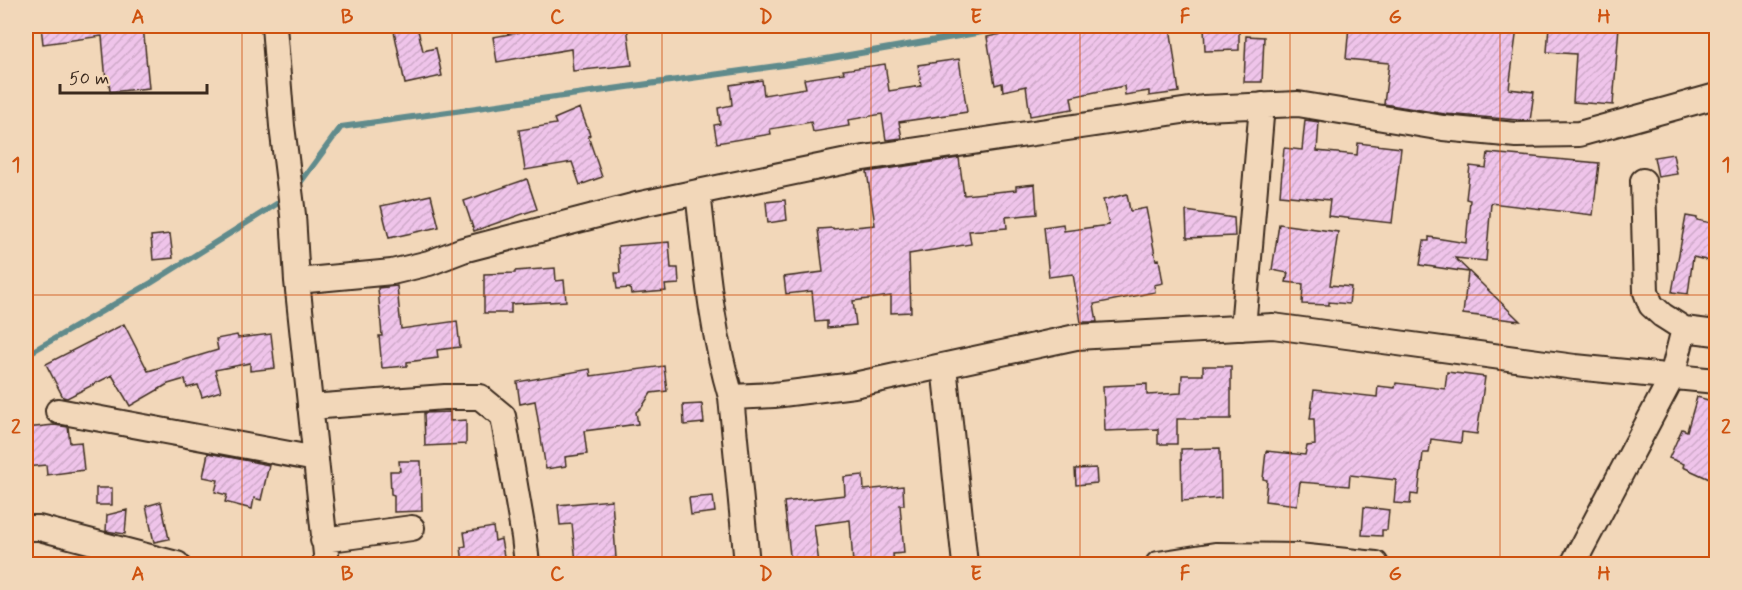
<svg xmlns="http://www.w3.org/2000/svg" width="1742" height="590" font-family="Mynerve,sans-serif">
  <defs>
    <pattern id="building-hatch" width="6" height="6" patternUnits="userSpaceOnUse" patternTransform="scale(1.5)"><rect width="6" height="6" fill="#efc4ea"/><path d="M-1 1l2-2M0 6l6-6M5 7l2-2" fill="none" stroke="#cea9c8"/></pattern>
  </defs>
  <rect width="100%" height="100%" fill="#f2d7b9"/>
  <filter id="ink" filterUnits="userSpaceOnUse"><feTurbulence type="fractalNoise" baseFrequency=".0167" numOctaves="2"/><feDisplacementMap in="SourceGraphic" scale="12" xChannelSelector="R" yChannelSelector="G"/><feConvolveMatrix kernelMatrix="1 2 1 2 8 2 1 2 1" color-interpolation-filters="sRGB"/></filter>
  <g filter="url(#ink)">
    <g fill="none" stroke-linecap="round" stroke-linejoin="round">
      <!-- stream -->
      <path stroke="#618b8c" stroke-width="6" d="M 297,187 L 341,127 L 820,60 L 1017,26
        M 26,355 L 151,283 L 286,198"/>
    </g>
    <!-- building -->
    <path fill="url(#building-hatch)" stroke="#3b2a1e" stroke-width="1.5" d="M 41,26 L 143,26 L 149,88 L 110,92 L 109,80 L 106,81 L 102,36 L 43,44 Z
      M 393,26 L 417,26 L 423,51 L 436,48 L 442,76 L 405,84 Z
      M 556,26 L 627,26 L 632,65 L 573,71 L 571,49 L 497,62 L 493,37 Z
      M 1027,26 L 1170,26 L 1179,92 L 1149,96 L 1149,91 L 1125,95 L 1124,86 L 1071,97 L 1073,109 L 1030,116 L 1026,86 L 1003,91 L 1002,83 L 995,85 L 987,37 L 1016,31 L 1016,27 Z
      M 1204,26 L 1239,26 L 1239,50 L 1205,51 Z
      M 1349,26 L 1497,26 L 1517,28 L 1509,89 L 1534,92 L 1530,121 L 1445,114 L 1384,104 L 1389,63 L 1346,59 Z
      M 1549,26 L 1619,26 L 1613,105 L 1573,102 L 1576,54 L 1547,52 Z
      M 1246,36 L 1264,37 L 1262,82 L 1244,82 Z
      M 959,59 L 967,112 L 899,122 L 902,138 L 886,140 L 882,114 L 848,120 L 849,126 L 813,132 L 811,122 L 770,129 L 771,134 L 717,143 L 714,125 L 720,124 L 718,108 L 732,105 L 730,85 L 762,80 L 764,95 L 806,88 L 804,79 L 844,73 L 843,70 L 885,64 L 889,91 L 921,86 L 918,65 Z
      M 580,108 L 590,135 L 588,136 L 602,177 L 580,185 L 572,162 L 525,170 L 519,130 L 556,124 L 554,119 Z
      M 1305,120 L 1319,122 L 1317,151 L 1357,155 L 1358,143 L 1401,148 L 1392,223 L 1328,216 L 1330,200 L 1280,195 L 1284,148 L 1302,150 Z
      M 1488,153 L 1599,163 L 1593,215 L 1491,203 L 1486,261 L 1455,258 L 1520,321 L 1463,314 L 1468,272 L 1420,265 L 1424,241 L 1429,241 L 1429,237 L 1466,243 L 1470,200 L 1466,199 L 1470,166 L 1486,168 Z
      M 1673,154 L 1677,174 L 1658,177 L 1654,157 Z
      M 959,158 L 964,195 L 1016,190 L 1016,186 L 1035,184 L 1037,214 L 1006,217 L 1007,228 L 969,231 L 971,244 L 909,254 L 911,312 L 891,313 L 891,296 L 853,301 L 856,325 L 827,328 L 827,321 L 815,322 L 812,291 L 786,294 L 784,277 L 823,272 L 818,229 L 833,228 L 833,229 L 875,225 L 867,172 Z
      M 527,179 L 537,209 L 474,231 L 464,201 Z
      M 1127,194 L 1130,211 L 1146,208 L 1156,260 L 1159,259 L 1163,283 L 1154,285 L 1155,292 L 1094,304 L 1097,322 L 1081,322 L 1073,274 L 1049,277 L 1044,227 L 1063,224 L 1064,231 L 1109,225 L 1103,200 Z
      M 431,195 L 439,227 L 389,238 L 381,206 Z
      M 785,200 L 787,220 L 768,223 L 766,202 Z
      M 1186,211 L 1234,218 L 1235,236 L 1187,238 Z
      M 1686,216 L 1697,218 L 1697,220 L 1716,224 L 1716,247 L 1714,262 L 1693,257 L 1688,294 L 1672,292 Z
      M 1279,224 L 1338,232 L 1330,285 L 1351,287 L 1349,304 L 1329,302 L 1329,305 L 1302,304 L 1303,284 L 1286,282 L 1288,273 L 1272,270 Z
      M 170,234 L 173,258 L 153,260 L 151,236 Z
      M 669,242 L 671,268 L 678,268 L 679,284 L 665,285 L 666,291 L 631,294 L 630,288 L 617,289 L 615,273 L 620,273 L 618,246 Z
      M 555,268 L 556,281 L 564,280 L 566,301 L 511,304 L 511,313 L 484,313 L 484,274 L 515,273 L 515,271 Z
      M 397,286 L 401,329 L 457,321 L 460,347 L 437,350 L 438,358 L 407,362 L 407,366 L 382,368 L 379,336 L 382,336 L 378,288 Z
      M 124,324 L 148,371 L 218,350 L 216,339 L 237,335 L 238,338 L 271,334 L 275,368 L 250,371 L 250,363 L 215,370 L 221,391 L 202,397 L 198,385 L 187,388 L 185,379 L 168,384 L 130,406 L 112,375 L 67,398 L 63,397 L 46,364 Z
      M 664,366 L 667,391 L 651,393 L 642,407 L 636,412 L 638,424 L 584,431 L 587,454 L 565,457 L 566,466 L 546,469 L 535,401 L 520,404 L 517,382 L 590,369 L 591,376 Z
      M 1203,366 L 1231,366 L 1231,419 L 1177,419 L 1177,444 L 1158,444 L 1158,429 L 1105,431 L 1103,386 L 1147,384 L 1147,395 L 1181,393 L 1182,375 L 1203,375 Z
      M 1447,372 L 1485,377 L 1477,434 L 1462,432 L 1461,443 L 1431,439 L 1429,453 L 1423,453 L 1418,495 L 1411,494 L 1410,504 L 1394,503 L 1396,480 L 1350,475 L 1349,486 L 1300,482 L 1297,505 L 1265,501 L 1267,480 L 1263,479 L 1266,451 L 1305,455 L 1307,446 L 1315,445 L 1314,419 L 1310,419 L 1314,390 L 1377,397 L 1378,386 L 1395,388 L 1396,383 L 1445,389 Z
      M 1697,397 L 1716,402 L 1716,482 L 1683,467 L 1684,464 L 1669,458 L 1682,429 L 1687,431 Z
      M 702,404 L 704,423 L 684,425 L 683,405 Z
      M 450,412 L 450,421 L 466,420 L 466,444 L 425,446 L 424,413 Z
      M 54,425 L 68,427 L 70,443 L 81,442 L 84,470 L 47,475 L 46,465 L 26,467 L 26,428 Z
      M 1220,448 L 1221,498 L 1182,501 L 1181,449 Z
      M 208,453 L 269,465 L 261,500 L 254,498 L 252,509 L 225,502 L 227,495 L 215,492 L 218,480 L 203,477 Z
      M 399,461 L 421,461 L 422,511 L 394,512 L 394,495 L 391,494 L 390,471 L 400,471 Z
      M 1096,468 L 1097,483 L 1076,485 L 1075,469 Z
      M 863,475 L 864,490 L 903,486 L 904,505 L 900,505 L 904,553 L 893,554 L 894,564 L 853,564 L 850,520 L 814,525 L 819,564 L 791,564 L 784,502 L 845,495 L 844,477 Z
      M 96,488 L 112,488 L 112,505 L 96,505 Z
      M 713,496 L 715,512 L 691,515 L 689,498 Z
      M 612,500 L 616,558 L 576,562 L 572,524 L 560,525 L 558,505 Z
      M 161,502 L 169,539 L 154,542 L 146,506 Z
      M 1364,507 L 1389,510 L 1387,530 L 1382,530 L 1382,536 L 1362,535 Z
      M 127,510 L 125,534 L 106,531 L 107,515 Z
      M 493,527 L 495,541 L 501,539 L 505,562 L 483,564 L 463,564 L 461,547 L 466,546 L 464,532 Z"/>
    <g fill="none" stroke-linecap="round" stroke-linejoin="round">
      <!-- minor casing -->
      <g stroke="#3b2a1e" stroke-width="28">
        <path id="minor" d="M 274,26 L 282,126 L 293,215 L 297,281 L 327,564
          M 1643,181 L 1646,292 L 1651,305 L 1662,315 L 1684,329 L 1716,333
          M 698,192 L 857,159 L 1203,108 L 1298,104 L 1443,128 L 1516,135 L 1579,134 L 1716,96
          M 297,281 L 392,272 L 429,263 L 463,250 L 636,205 L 698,192 C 706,261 711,330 731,397 L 774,395 L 854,385 L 1076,337 L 1273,326 L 1575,367 L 1716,381
          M 1243,328 L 1262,105
          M 944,366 L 965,564
          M 731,397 L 747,564
          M 310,407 L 445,397 L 480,397 L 503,416 L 524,537 L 527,564
          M 58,411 L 316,459
          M 26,528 L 39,528 L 177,564
          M 323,540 L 412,528
          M 1158,564 L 1215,555 L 1298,556 L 1376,564
          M 1573,564 L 1672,377 L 1684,329"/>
      </g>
      <!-- minor -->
      <use href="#minor" stroke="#f2d7b9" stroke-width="24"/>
    </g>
  </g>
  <!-- grid -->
  <path fill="none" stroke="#ce520f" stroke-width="1.5" stroke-opacity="0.55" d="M 242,26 L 242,564M 452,26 L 452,564M 662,26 L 662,564M 871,26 L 871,564M 1080,26 L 1080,564M 1290,26 L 1290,564M 1500,26 L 1500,564M 26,295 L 1716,295"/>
  <!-- margin -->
  <rect width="1742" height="590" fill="none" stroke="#f2d7b9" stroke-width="66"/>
  <!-- scale -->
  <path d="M60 84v9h147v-9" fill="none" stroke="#3b2a1e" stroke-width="3"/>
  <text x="69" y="84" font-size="18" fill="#3b2a1e" stroke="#f2d7b9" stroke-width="4.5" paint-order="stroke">50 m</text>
  <rect x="33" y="33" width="1676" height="524" fill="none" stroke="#ce520f" stroke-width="2"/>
  <g font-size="20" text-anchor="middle" font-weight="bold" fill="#ce520f">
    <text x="138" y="23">A</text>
    <text x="347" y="23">B</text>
    <text x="557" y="23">C</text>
    <text x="766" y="23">D</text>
    <text x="976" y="23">E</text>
    <text x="1185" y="23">F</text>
    <text x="1395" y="23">G</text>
    <text x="1604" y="23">H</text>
    <text x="16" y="171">1</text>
    <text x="1726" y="171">1</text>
    <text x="16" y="433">2</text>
    <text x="1726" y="433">2</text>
    <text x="138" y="580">A</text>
    <text x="347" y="580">B</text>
    <text x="557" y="580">C</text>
    <text x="766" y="580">D</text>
    <text x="976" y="580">E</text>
    <text x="1185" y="580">F</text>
    <text x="1395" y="580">G</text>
    <text x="1604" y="580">H</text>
  </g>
</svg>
